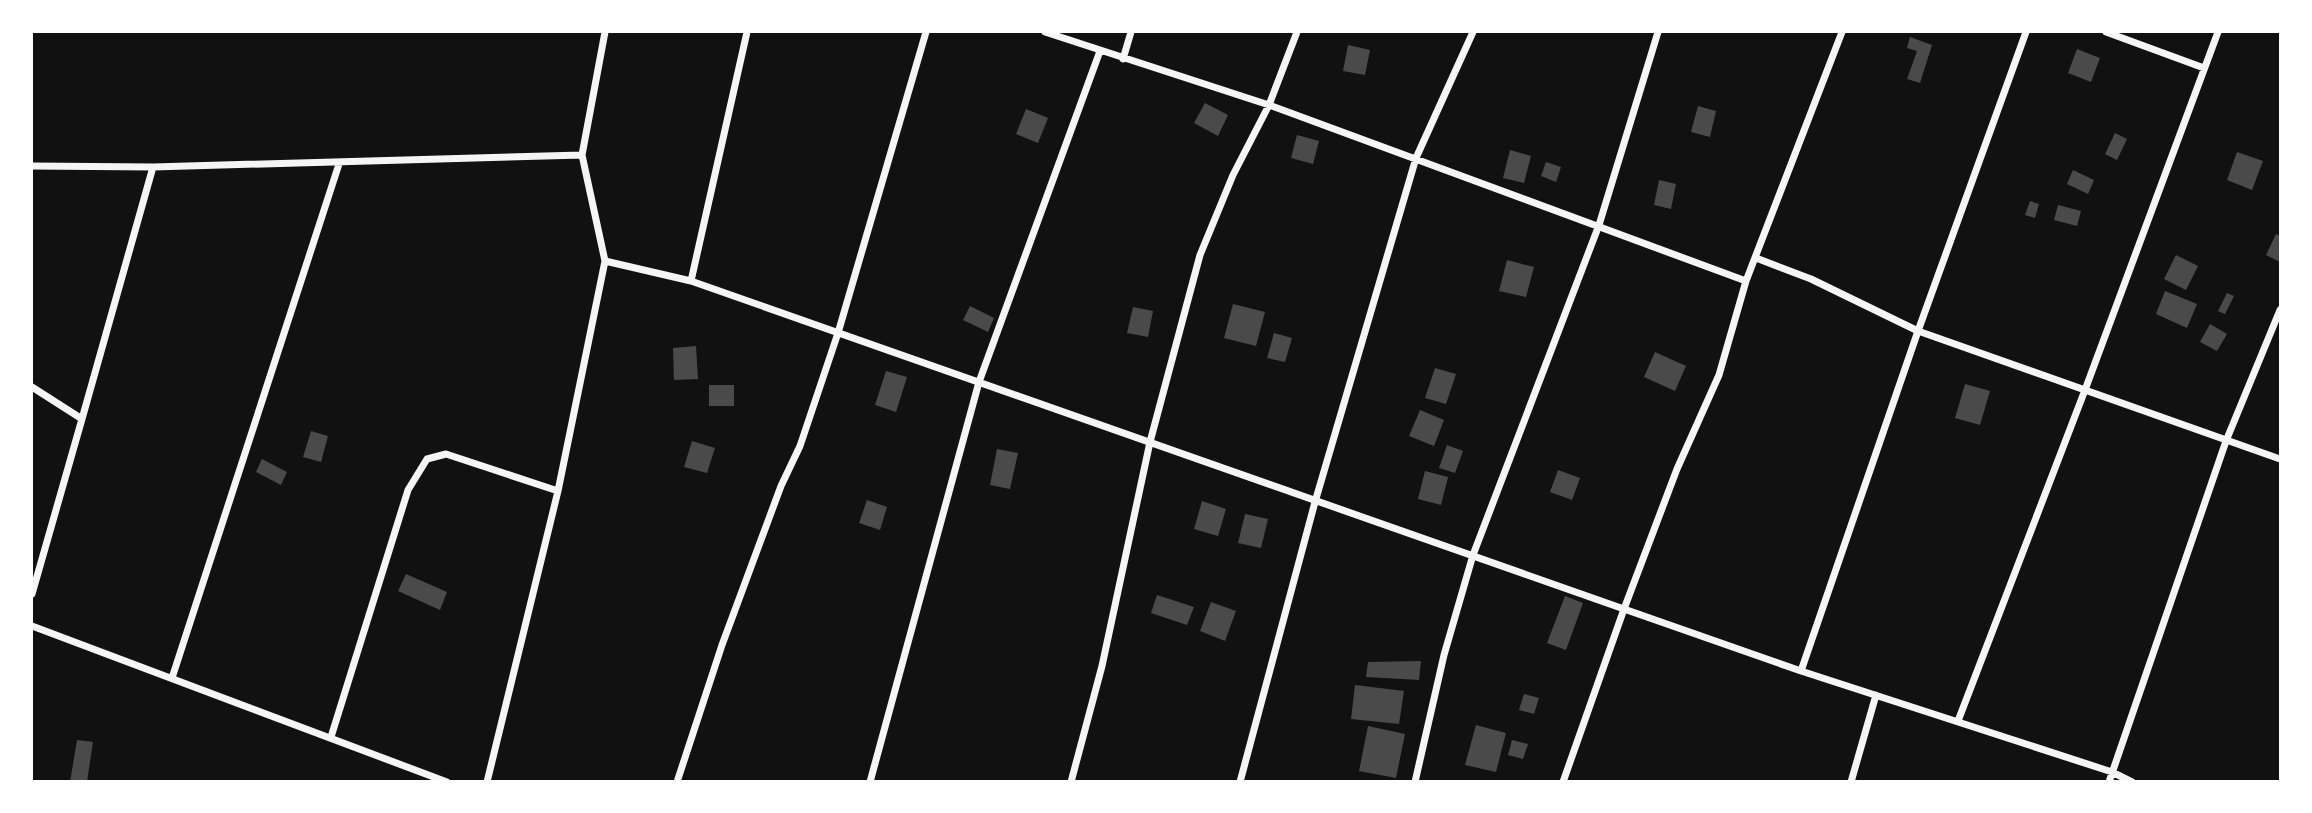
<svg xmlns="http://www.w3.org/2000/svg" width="2312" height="813" font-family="Overpass,sans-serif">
  <rect width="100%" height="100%" fill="#111"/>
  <!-- building -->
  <path fill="#4a4a4a" d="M 1910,37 L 1932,45 L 1920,83 L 1907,79 L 1917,51 L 1907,48 Z
    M 1348,45 L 1370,50 L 1365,75 L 1343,71 Z
    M 2077,49 L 2100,58 L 2091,82 L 2068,73 Z
    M 1205,103 L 1228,115 L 1218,136 L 1194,123 Z
    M 1698,106 L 1716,111 L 1710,137 L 1691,132 Z
    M 1026,109 L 1048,118 L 1038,143 L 1016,134 Z
    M 2115,133 L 2127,139 L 2117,160 L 2105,154 Z
    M 1297,135 L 1319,141 L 1313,164 L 1291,158 Z
    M 1510,150 L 1531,156 L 1524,183 L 1503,178 Z
    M 2237,152 L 2263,161 L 2252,190 L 2227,180 Z
    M 1546,162 L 1561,167 L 1556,182 L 1541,176 Z
    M 2073,170 L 2094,180 L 2088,194 L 2067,184 Z
    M 1659,180 L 1676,184 L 1671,209 L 1654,205 Z
    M 2030,201 L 2039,204 L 2035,218 L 2025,215 Z
    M 2058,205 L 2081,211 L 2077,226 L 2054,220 Z
    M 2276,234 L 2280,236 L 2280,262 L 2266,255 Z
    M 2176,255 L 2198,266 L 2186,290 L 2164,279 Z
    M 1507,260 L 1534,267 L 1526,297 L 1499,291 Z
    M 2165,291 L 2197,304 L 2187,328 L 2156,314 Z
    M 2227,293 L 2234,296 L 2225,314 L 2218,311 Z
    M 1233,304 L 1265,312 L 1256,346 L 1224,338 Z
    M 970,306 L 994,318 L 988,332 L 963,320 Z
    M 1133,307 L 1153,311 L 1148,337 L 1127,333 Z
    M 2210,324 L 2227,334 L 2217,351 L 2200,342 Z
    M 1274,333 L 1292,338 L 1285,362 L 1267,358 Z
    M 696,346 L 698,379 L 674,380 L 673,348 Z
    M 1655,352 L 1686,366 L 1675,391 L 1644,377 Z
    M 1435,368 L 1456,374 L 1446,404 L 1425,398 Z
    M 886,371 L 907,377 L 896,412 L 875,405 Z
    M 1965,384 L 1990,391 L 1980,425 L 1955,418 Z
    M 709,385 L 734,385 L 734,406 L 709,406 Z
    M 1420,410 L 1444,420 L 1434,446 L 1409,436 Z
    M 311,431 L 328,436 L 321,462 L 303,457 Z
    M 692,441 L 715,448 L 707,473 L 684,467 Z
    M 1447,445 L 1463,451 L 1455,473 L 1439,468 Z
    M 997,449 L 1018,453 L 1010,489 L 990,485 Z
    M 262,459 L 287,472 L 281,485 L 256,472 Z
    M 1558,470 L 1580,478 L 1572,500 L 1550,492 Z
    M 1425,471 L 1448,477 L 1441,505 L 1418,499 Z
    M 867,500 L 887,507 L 880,530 L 859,523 Z
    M 1202,501 L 1226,509 L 1218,536 L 1194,529 Z
    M 1245,514 L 1268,519 L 1261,548 L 1238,543 Z
    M 406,574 L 447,592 L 440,610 L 398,591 Z
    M 1157,595 L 1194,607 L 1187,625 L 1151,613 Z
    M 1565,596 L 1583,603 L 1566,650 L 1547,643 Z
    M 1211,602 L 1236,611 L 1225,641 L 1200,631 Z
    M 1421,661 L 1419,680 L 1366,677 L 1368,662 Z
    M 1355,685 L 1404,691 L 1399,724 L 1351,719 Z
    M 1524,694 L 1539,698 L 1534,714 L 1519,710 Z
    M 1476,725 L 1506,733 L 1496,772 L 1465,765 Z
    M 1368,726 L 1405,734 L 1396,778 L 1359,771 Z
    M 77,740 L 93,742 L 87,782 L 70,782 Z
    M 1512,740 L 1528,744 L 1523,759 L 1508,755 Z"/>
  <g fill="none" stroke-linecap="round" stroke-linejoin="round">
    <!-- minor -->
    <path stroke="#f5f5f5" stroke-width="7" d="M 1045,32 L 1269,105 L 1746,281
      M 2106,32 L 2204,68
      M 1123,59 L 1131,32
      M 32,166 L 153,167
      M 1756,258 L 1811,279 L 1918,331 L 2280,459
      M 605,261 L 691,281 L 1624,609 L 1677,469 L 1719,375 L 1746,281 L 1842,32
      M 691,281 L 747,32
      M 32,387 L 82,419 L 32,594
      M 82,419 L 153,167 L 582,155
      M 32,626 L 447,782
      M 1801,671 L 1918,331 L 2026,32
      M 172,678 L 339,164
      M 1958,721 L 2085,390 L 2218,32
      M 331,737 L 408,490 L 427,459 L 446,454 L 558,491
      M 487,782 L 558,491 L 605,261 L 582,155 L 605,32
      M 677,782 L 722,645 L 781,486 L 800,446 L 838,333 L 926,32
      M 870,782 L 979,382 L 1100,51
      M 1071,782 L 1102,666 L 1150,442 L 1200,255 L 1233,175 L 1269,105 L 1297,32
      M 1240,782 L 1315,502 L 1416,158 L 1473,32
      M 1415,782 L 1444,655 L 1473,555 L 1599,225 L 1658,32
      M 1563,782 L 1624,609 L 1801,671 L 2112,772 L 2132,782
      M 1851,782 L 1876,695
      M 2109,782 L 2226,441 L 2280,310"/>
  </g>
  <!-- border -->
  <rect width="2312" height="813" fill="none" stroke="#ffffff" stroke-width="66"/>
</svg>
